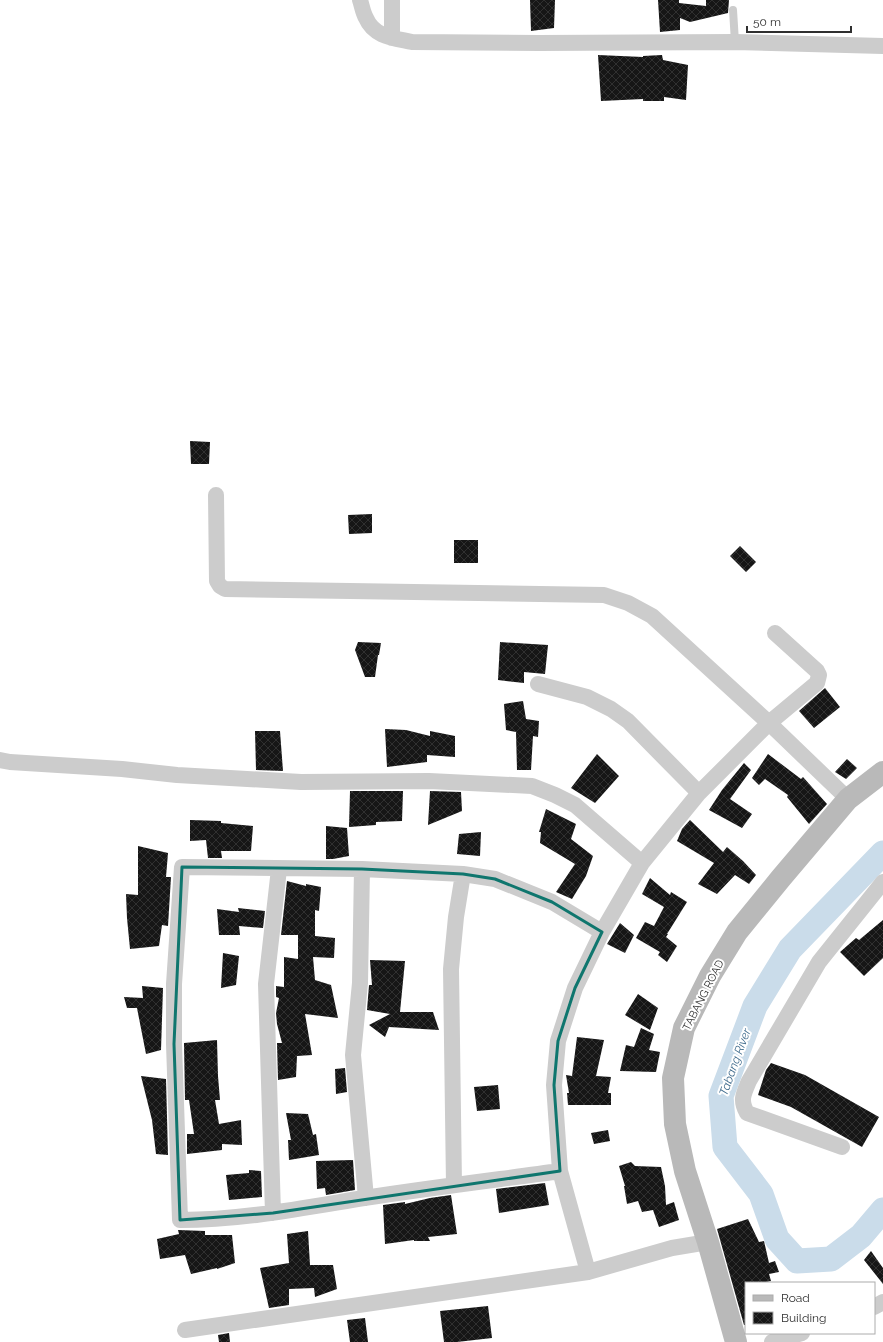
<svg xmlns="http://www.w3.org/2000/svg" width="883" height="1342" font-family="Raleway,sans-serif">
  <defs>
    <pattern id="building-cross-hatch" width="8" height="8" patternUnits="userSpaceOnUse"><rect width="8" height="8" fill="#161616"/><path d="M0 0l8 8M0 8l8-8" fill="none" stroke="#303030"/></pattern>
  </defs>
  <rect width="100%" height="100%" fill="#fff"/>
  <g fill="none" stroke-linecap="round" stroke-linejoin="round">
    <!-- river -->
    <path stroke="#cadcea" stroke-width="25" d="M 883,853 L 790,949 L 755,1006 L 721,1096 L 725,1147 L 761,1194 L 777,1239 L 797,1261 L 831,1259 L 861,1236 L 883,1210"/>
  </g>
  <!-- building -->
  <path fill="url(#building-cross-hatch)" d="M 530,0 L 555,0 L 554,28 L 531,31 Z
    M 658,0 L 679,0 L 679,3 L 706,6 L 706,0 L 729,0 L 728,13 L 690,22 L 680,18 L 680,30 L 660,32 Z
    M 598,55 L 643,57 L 643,56 L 662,55 L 663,60 L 688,65 L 686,100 L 664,97 L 664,101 L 643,101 L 643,99 L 601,101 Z
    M 190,441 L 210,442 L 209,464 L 191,464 Z
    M 372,514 L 372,533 L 349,534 L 348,515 Z
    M 454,540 L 478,540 L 478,563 L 454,563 Z
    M 740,546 L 756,562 L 746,572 L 730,556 Z
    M 358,642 L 381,643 L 379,655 L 378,655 L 375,677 L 365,677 L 355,650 Z
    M 500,642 L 548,645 L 545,674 L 524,672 L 524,683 L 498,680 Z
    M 825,688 L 840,707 L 814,728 L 799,711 Z
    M 523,701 L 526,719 L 539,721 L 538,737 L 533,736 L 531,770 L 517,770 L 516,732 L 506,730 L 504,704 Z
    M 385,729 L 406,730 L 430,736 L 430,731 L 455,736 L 455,757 L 427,755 L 427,762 L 387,767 Z
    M 255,731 L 280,731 L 283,771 L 256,770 Z
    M 597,754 L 619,776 L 595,803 L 571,788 Z
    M 768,754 L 801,779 L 803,777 L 827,804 L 809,824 L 787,797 L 788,795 L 765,779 L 759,785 L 752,778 Z
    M 847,759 L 857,768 L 846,779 L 835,772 Z
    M 744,763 L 751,770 L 730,799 L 752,814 L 742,828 L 709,810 L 722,790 Z
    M 350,791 L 403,791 L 402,821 L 376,822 L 376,825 L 349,827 Z
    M 430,791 L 461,792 L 462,811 L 428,825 Z
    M 546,809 L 576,824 L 571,839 L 593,856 L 586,876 L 572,899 L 556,892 L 575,864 L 540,843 L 541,832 L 539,832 Z
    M 190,820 L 221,821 L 221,823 L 253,826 L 251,851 L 221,851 L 222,858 L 208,858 L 206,840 L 190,841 Z
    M 690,820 L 723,852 L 727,847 L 743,861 L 756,875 L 749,884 L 735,875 L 717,894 L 698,884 L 714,863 L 677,841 L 682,829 Z
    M 326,826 L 347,828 L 349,856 L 333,859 L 326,859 Z
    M 481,832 L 480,856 L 457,854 L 459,834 Z
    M 138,846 L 168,853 L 166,877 L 171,877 L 168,926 L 162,925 L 159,946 L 130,949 L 127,918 L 126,894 L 138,895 Z
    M 650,878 L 670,895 L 671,892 L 687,902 L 667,934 L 668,934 L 666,937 L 677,946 L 667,962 L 658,955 L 660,952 L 636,938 L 645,922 L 654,926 L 664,907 L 642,894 Z
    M 287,881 L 306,886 L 306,884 L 321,887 L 319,911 L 315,910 L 315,936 L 335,938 L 334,958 L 313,957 L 315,980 L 331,985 L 338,1018 L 305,1014 L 312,1055 L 297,1056 L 296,1077 L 278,1080 L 277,1043 L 282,1043 L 277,1024 L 276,1013 L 279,998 L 276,997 L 276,986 L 284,987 L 284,957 L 298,959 L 298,935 L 281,935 Z
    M 238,908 L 265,911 L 263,928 L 239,926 L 240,935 L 219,935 L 217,909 L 239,912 Z
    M 883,920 L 883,958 L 864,976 L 840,952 L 856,938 L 859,940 Z
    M 620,923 L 634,935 L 625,953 L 607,944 Z
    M 223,953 L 239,956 L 236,985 L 221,988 Z
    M 370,960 L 405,961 L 400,1012 L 433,1012 L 439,1030 L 389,1027 L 385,1037 L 369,1025 L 390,1014 L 367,1010 L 369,985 L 372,985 Z
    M 142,986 L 163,988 L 161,1050 L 146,1054 L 137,1008 L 127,1008 L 124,997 L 143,998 Z
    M 638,994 L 658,1008 L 650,1030 L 625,1015 Z
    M 641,1028 L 654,1034 L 649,1050 L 660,1052 L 656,1072 L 620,1071 L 626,1045 L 634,1047 Z
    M 577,1037 L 604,1040 L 596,1076 L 611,1077 L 608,1093 L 611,1093 L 611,1105 L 568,1105 L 567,1093 L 569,1093 L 566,1075 L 572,1076 Z
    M 217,1040 L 218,1076 L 220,1100 L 215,1100 L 219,1124 L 241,1120 L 242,1145 L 222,1144 L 222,1150 L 187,1154 L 187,1134 L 194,1134 L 189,1100 L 185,1100 L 184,1043 Z
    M 771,1063 L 805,1075 L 879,1117 L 862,1147 L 791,1107 L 758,1095 L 766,1070 Z
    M 345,1068 L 347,1092 L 336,1094 L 335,1069 Z
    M 141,1076 L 166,1079 L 168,1155 L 156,1154 L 152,1120 Z
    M 498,1085 L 500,1109 L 477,1111 L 474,1087 Z
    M 286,1113 L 308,1114 L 313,1135 L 316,1134 L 319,1155 L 289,1160 L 288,1140 L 291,1140 Z
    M 608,1130 L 610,1141 L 594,1144 L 591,1133 Z
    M 353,1160 L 355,1190 L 326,1195 L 325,1188 L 317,1189 L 316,1161 Z
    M 631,1162 L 635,1166 L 661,1167 L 665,1186 L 666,1205 L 674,1202 L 679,1220 L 659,1227 L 653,1210 L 642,1212 L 638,1201 L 627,1204 L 624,1186 L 625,1186 L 619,1166 Z
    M 249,1170 L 261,1171 L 262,1197 L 229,1200 L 226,1175 L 249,1173 Z
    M 545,1183 L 549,1205 L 499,1213 L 496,1189 Z
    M 451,1195 L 457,1234 L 428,1237 L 430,1241 L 414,1241 L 414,1240 L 385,1244 L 383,1205 L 405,1202 L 405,1204 L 430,1198 Z
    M 748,1219 L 759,1242 L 764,1241 L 769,1263 L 775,1261 L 779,1272 L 769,1274 L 771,1281 L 762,1283 L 746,1283 L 746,1325 L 744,1325 L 717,1229 Z
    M 178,1230 L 205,1231 L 205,1235 L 232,1235 L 235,1263 L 217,1269 L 217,1268 L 191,1274 L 185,1255 L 160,1259 L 157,1239 L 179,1234 Z
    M 308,1231 L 310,1265 L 333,1265 L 337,1289 L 315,1297 L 314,1288 L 289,1289 L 289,1305 L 269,1308 L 260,1268 L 289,1263 L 287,1234 Z
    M 871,1251 L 883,1268 L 883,1284 L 864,1260 Z
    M 488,1306 L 492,1338 L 457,1342 L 444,1342 L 440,1311 Z
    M 365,1318 L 368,1342 L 350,1342 L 347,1320 Z
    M 229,1333 L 230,1342 L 219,1342 L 218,1335 Z"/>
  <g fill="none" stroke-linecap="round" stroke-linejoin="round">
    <!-- lane -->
    <path stroke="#ccc" stroke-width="8" d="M 733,10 L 735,42"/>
    <!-- street -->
    <path stroke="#ccc" stroke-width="16" d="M 360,0 C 362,6 363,13 366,18 C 374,37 394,38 412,42 L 539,43 L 735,42 L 883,46
      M 392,38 L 392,0
      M 216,495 L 217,581 L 220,586 L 225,589 L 604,595 L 628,603 L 652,616 L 769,723 L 848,799
      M 538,684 L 587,697 L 611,709 L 628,721 L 699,793
      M 0,760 L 10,762 L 122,769 L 177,775 L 301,782 L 429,781 L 532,786 L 555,795 L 575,805 L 642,863
      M 362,869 L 360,983 L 353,1055 L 366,1198
      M 842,1147 L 747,1113 C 740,1100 743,1095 749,1081 L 819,962 L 883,882
      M 560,1171 C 494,1180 429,1188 364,1198 C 303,1208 242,1220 180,1220 L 174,1044 L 174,984 L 182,867 L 362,869 L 463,874 L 495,879 L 552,902 L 602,932
      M 454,1185 L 451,969 L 456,917 L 463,874
      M 273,1213 L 266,984 L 279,869
      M 588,1272 L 560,1171 L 554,1085 L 558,1041 L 575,988 L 602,932 L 642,863 L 699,793 L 769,723 L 817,683 L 819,675 L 817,671 L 775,633
      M 874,1307 L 883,1302
      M 185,1330 L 588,1272 L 672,1248 L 708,1242
      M 772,1342 L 802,1333"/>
    <!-- secondary -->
    <path stroke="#b9b9b9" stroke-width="22" d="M 736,1342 L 708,1242 L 685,1171 L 675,1124 L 673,1078 L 684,1028 L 710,976 L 737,932 L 781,878 L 848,799 L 883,772"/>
  </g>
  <!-- marked area -->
  <path fill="none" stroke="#0f766e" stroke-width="3" stroke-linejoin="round" d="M 182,867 L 362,869 L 463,874 L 495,879 L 552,902 L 602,932 L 575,988 L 558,1041 L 554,1085 L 560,1171 L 273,1213 L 180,1220 L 174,1044 Z"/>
  <g text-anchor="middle" stroke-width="4" stroke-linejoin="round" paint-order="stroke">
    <!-- street labels -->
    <g font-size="11" fill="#2f2f2f" stroke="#fff">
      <text transform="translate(703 995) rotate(-63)" y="4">TABANG ROAD</text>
    </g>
    <!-- water labels -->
    <g font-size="12" font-style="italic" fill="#406c8d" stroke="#fff">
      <text transform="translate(735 1062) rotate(-70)" y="4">Tabang River</text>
    </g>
  </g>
  <!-- legend -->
  <rect x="745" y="1282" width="130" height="52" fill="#ffffff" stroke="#acacac"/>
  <rect x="753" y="1295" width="20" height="6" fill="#b9b9b9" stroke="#acacac"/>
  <text x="781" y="1302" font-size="12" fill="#2f2f2f">Road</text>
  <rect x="753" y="1312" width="20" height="12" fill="url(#building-cross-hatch)" stroke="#acacac"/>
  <text x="781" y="1322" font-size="12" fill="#2f2f2f">Building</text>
  <!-- scale -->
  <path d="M747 26v6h104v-6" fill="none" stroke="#2f2f2f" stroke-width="2"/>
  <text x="753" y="26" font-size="12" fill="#2f2f2f" stroke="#ffffff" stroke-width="3" paint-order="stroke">50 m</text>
</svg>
